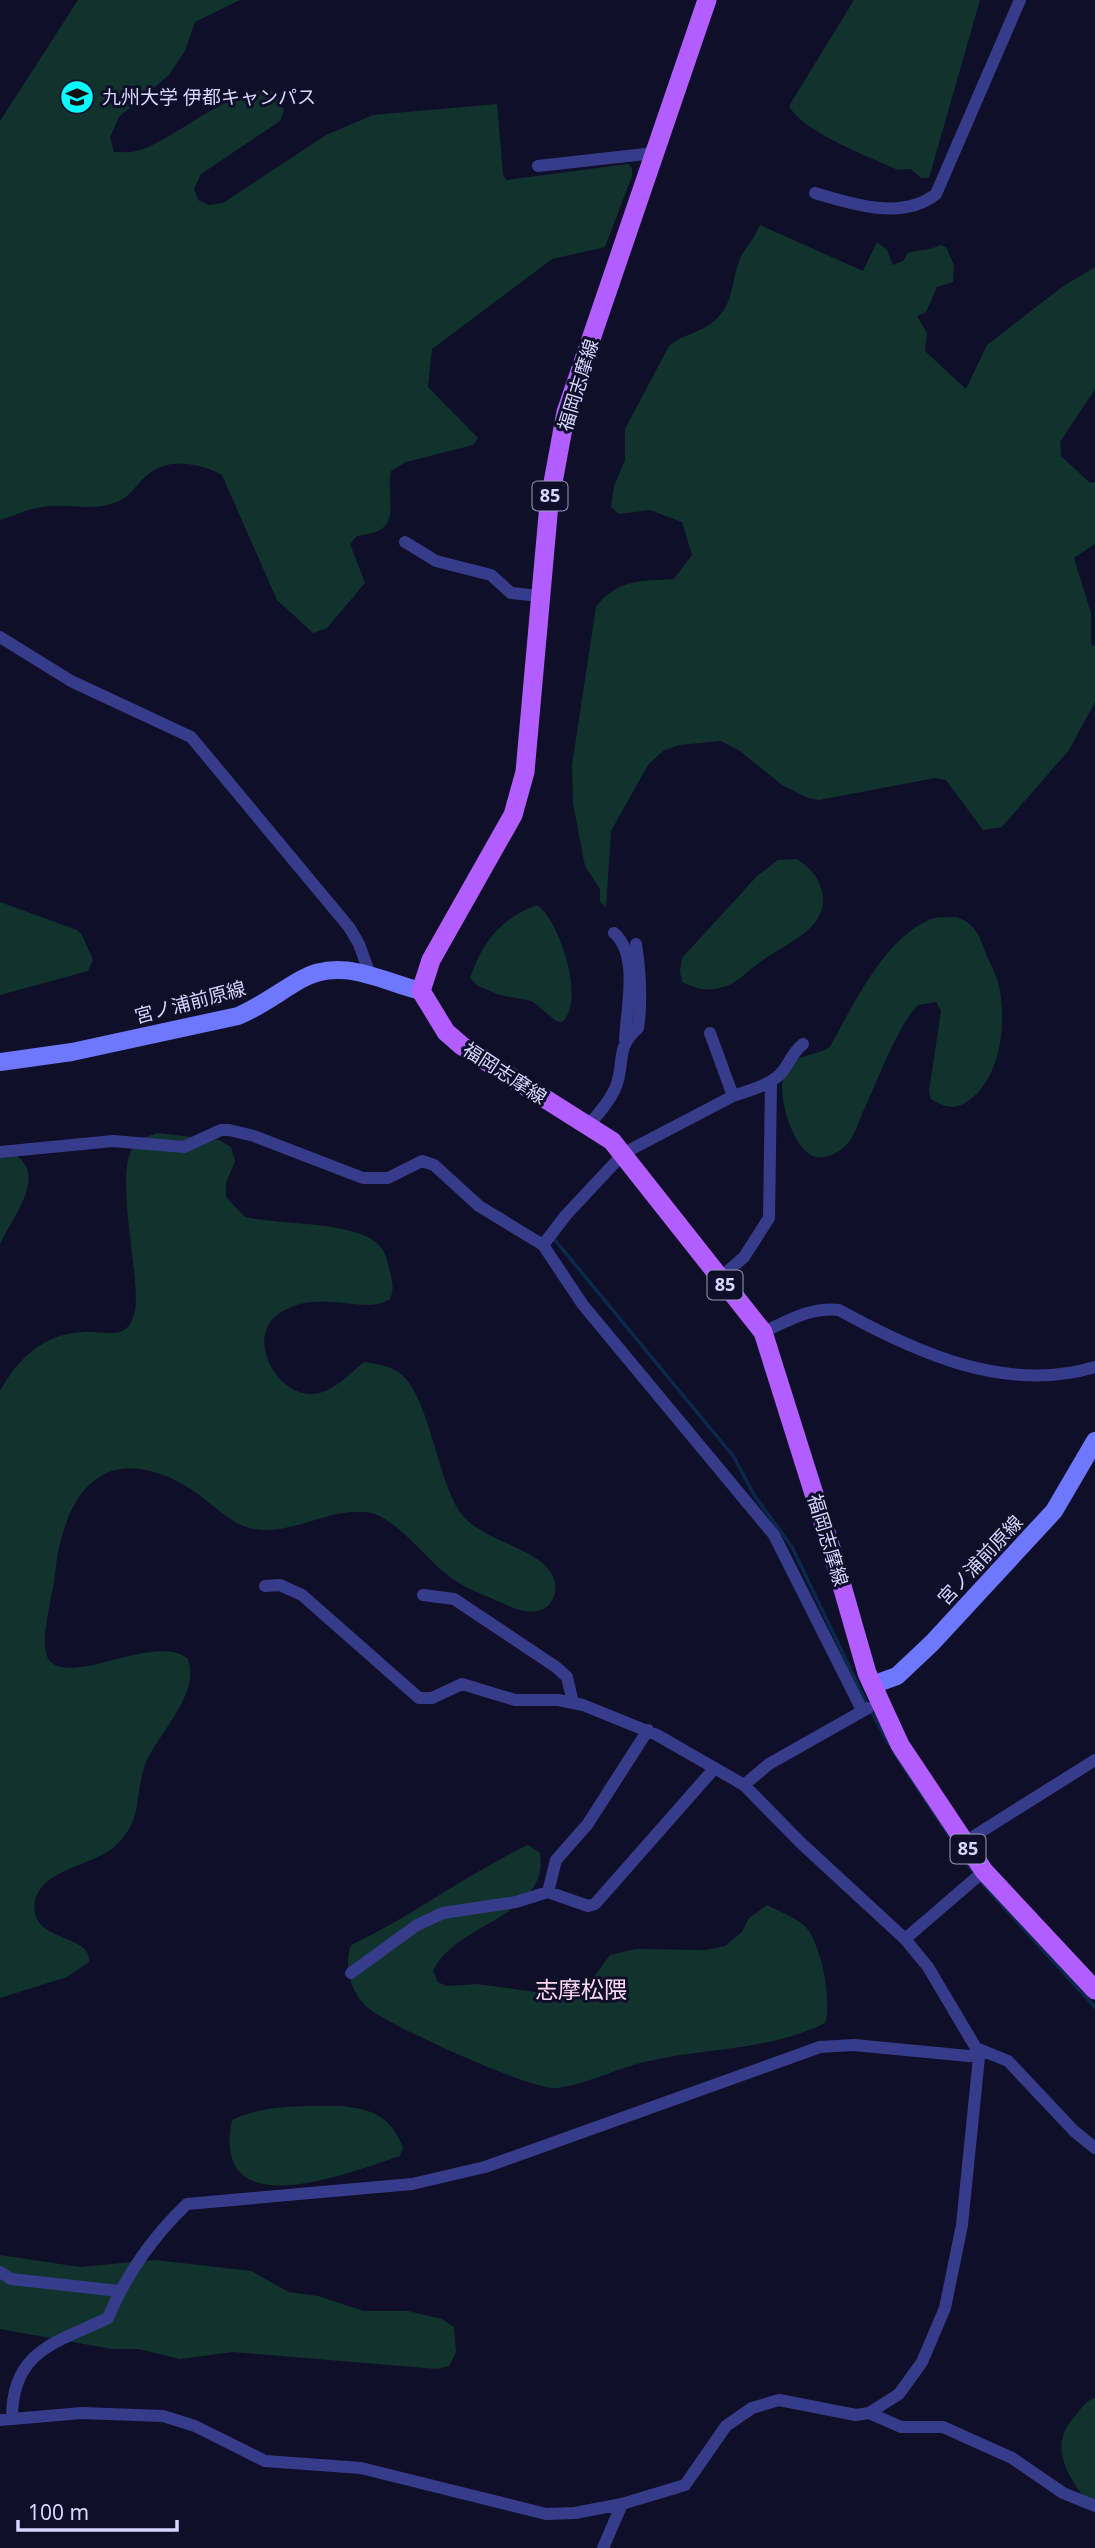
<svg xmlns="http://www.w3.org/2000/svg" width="1095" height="2548" font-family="'Noto Sans','Noto Sans JP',sans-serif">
  <rect width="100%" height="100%" fill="#100f29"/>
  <!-- green -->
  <path fill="#11332e" d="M 78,0 L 240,0 L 195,22 L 185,51 L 169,75 L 119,117 L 110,137 L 114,152 C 121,152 130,153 136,151 C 172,143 239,79 276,92 L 284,111 L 280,121 L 201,174 L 194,189 L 198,200 L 209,205 L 223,203 L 326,135 L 373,115 L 497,104 L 503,174 L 506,180 L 628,164 L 632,168 L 632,176 L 605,247 L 552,259 L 432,349 L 428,387 L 478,438 L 473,445 L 406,462 L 391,471 C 385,504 406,531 357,536 L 350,544 L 365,583 L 327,628 L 313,633 L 277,600 L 222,475 C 201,464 171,457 150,473 C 132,486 133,499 107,505 C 86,510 63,503 42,507 C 28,509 13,516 0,520 L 0,121 Z
    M 854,0 L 980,0 L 929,178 L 921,178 L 911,169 L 898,170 C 870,157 803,132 789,106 Z
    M 760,225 L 863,271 L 877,242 L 887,250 L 893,265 L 903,261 L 908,253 C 920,249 929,251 940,245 L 946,247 L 954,265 L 953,282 L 937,287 L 926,312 L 917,316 L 927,333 L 925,351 L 966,389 L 987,345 L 1062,287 L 1095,267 L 1095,389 L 1060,442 L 1061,456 L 1090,483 L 1095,482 L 1095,544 L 1074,558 L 1091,613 L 1091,645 L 1095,646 L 1095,702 L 1069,750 L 1002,827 L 983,830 L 946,780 L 935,778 L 819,800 L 808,798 L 782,785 L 740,751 L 721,741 L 679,745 L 663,751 L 648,765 L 611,831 L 606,908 L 600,901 L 600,889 L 585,866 L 573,803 L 572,765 L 596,607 C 617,579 642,581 674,579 L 692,555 L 682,522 L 650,510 L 619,514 L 611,507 L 614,486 L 625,460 L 625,429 L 669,346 C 683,333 704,334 720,315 C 735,299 732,271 743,253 C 749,243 755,237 760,225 Z
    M 797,859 C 810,868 819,877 822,892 C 830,928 786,943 763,960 C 750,968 739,983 723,987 C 708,992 696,989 682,982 L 680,971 L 682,958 L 757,876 L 778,860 Z
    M 0,902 L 77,930 L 82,935 L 93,960 L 88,971 L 0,995 Z
    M 537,905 C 560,920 586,1002 562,1022 L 556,1021 L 532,1001 L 500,995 L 478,986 L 470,978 C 483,941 500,919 537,905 Z
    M 956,917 C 976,923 980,938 987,956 C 991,966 997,976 999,986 C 1007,1024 1001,1081 965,1103 C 954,1110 941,1106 931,1099 L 929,1091 L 941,1011 L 936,1002 L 918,1005 C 898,1024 875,1087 862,1114 C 858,1123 855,1135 848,1143 C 839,1153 823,1162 811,1155 C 790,1144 771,1081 790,1063 C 800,1055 818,1055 830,1047 C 852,1007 884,939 929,920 C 936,916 947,918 956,917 Z
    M 157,1133 L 219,1140 L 231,1147 L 235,1161 L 226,1183 L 226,1197 L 245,1217 C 278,1225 354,1221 378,1244 C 385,1251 387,1259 389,1268 C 392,1280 395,1287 390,1299 C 363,1317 318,1285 277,1315 C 247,1338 275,1393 310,1394 C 331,1395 349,1374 364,1362 C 376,1364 387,1365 398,1372 C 429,1392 436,1477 460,1512 C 474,1532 504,1541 525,1552 C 544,1561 565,1579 551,1602 C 548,1607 543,1610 537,1611 C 522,1614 505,1604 491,1598 C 475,1592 458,1584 445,1573 C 425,1557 395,1518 371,1513 C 331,1505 294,1536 254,1529 C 229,1525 210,1500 189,1488 C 105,1437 63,1492 55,1575 C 53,1595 37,1647 50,1661 C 74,1686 157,1632 188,1659 C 200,1694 161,1730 147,1760 C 133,1793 145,1821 113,1848 C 91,1866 42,1869 35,1901 C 27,1943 93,1933 89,1962 L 67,1977 L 0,1998 L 0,1391 C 18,1359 43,1334 83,1332 C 94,1331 110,1335 120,1332 C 129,1329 133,1320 135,1311 C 141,1278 113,1172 134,1146 C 140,1139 149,1136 157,1133 Z
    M 0,1148 C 55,1166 17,1209 0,1244 Z
    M 528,1845 L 540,1853 C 550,1917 455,1922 433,1971 L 438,1982 L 446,1986 L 477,1984 L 564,1996 L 590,1982 L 610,1955 L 636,1949 L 705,1950 L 725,1946 L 742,1932 L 749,1918 L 767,1905 C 780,1912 801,1919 809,1931 C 822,1951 832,2001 825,2023 C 771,2050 707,2048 649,2061 C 618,2067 589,2084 557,2088 C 532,2091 396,2028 372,2011 C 351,1996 343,1967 351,1945 C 413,1916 466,1874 528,1845 Z
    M 342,2106 C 374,2110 390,2116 403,2147 L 400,2156 C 348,2173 210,2229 232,2120 C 264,2104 306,2106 342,2106 Z
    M 0,2255 L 80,2267 L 155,2260 L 251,2271 L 289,2292 L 318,2296 L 364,2311 L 408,2311 L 442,2319 L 454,2327 L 456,2352 L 449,2366 L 437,2369 L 233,2352 L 180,2359 L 139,2349 L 112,2349 L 0,2329 Z
    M 1095,2398 L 1095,2513 C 1073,2482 1044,2450 1075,2416 C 1081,2409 1086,2400 1095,2398 Z"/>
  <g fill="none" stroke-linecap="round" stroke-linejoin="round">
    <!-- stream -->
    <path stroke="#0a294d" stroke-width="3.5" d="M 554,1239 L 734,1457 L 754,1495 L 792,1547 L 867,1704
      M 871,1711 L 889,1744
      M 895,1754 L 972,1870
      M 981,1882 L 1095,2007"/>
    <!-- street -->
    <path stroke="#373c8a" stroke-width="12" d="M 538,166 L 654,153
      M 815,193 C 852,204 902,221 936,194 L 1020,0
      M 405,542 L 436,561 L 491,575 L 511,593 L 540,596
      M 0,637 L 71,681 L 191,737 L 349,927 L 359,944 L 370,975
      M 614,933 C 640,955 626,1010 625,1040
      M 733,1096 C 750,1090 772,1085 783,1071 C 790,1061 793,1052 803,1044
      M 588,1125 C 599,1114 608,1103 615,1089 C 626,1063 614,1049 638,1028 C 642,1001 640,970 636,944
      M 0,1152 L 113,1141 L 184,1147 L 221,1130 L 229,1130 L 254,1136 L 363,1178 L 388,1178 L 422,1161 L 434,1165 L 479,1206 L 543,1245 L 583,1305 L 774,1535 L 862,1710
      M 543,1245 L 566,1215 L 624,1153 L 733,1096 L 710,1033
      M 720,1278 L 744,1257 L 769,1218 L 771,1082
      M 763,1332 C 786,1322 812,1306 839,1310 C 915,1352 1006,1394 1095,1367
      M 423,1595 L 454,1599 L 556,1667 L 567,1677 L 573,1703
      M 744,1785 L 769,1764 L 868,1708
      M 963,1843 L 1095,1760
      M 548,1892 L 556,1860 L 587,1825 L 648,1730
      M 905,1939 L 984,1871
      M 351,1973 L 417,1925 L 443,1913 L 516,1902 L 548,1892 L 588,1906 L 595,1904 L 713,1770
      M 976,2048 L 1008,2061 L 1074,2131 L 1095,2148
      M 0,2272 L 11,2279 L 119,2291
      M 869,2413 L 901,2427 L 943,2427 L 1012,2458 L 1063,2493 L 1095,2506
      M 12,2418 C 12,2350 56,2343 108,2318 C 125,2276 154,2235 187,2204 L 412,2184 L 485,2167 L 820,2047 L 854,2045 L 979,2057
      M 0,2420 L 82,2413 L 163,2416 L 195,2426 L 265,2461 L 361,2468 L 546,2514 L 575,2513 L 622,2504 L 685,2485 L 726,2426 L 752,2408 L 779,2400 L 856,2415 L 869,2413 L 899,2394 L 922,2362 L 945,2308 L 962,2225 L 979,2057 L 976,2048 L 928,1967 L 905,1939 L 801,1843 L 744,1785 L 657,1735 L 583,1705 L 558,1700 L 515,1700 L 462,1684 L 432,1698 L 419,1698 L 302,1595 L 280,1585 L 265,1586
      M 603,2548 L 622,2504"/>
    <!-- secondary -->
    <path stroke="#6d78ff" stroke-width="18" d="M 0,1062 L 72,1052 L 238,1016 C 260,1007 279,992 300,980 C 340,956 381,981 421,991
      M 872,1685 L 897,1676 L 932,1643 L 1054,1511 L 1095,1441"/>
    <!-- primary -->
    <path stroke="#b25dff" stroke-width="19" d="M 707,0 L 566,412 L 549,504 L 525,772 L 513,815 L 431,960 L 421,991 L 446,1032 L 462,1046 L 612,1141 L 763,1332 L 832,1551 L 867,1673 L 900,1745 L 984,1871 L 1095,1990"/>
  </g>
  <!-- icons -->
  <defs>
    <g id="university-disc" transform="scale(1.75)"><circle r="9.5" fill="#02ffff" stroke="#100f29"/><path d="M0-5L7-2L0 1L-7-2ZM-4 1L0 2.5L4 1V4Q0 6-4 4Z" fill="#111"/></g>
  </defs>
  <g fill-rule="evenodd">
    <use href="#university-disc" x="77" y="97"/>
  </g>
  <g text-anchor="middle" stroke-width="6" stroke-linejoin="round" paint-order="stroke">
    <!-- shield labels -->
    <g fill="#100f29" stroke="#9b9abf" stroke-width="2">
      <rect x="532.5" y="481.5" width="35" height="29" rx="5"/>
      <rect x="707.5" y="1270.5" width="35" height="29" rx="5"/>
      <rect x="950.5" y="1834.5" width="35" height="29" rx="5"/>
    </g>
    <g font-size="18" font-weight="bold" fill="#d7d6ff">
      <text x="550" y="502">85</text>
      <text x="725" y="1291">85</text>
      <text x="968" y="1855">85</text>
    </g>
    <!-- poi labels -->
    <g font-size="19" fill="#d7d6ff" stroke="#100f29" text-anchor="start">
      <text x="102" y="104">九州大学 伊都キャンパス</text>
    </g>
    <!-- street labels -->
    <g font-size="19" fill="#d7d6ff" stroke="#100f29">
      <text transform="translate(578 385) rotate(-73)" y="7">福岡志摩線</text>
      <text transform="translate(190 1002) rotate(-15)" y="7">宮ノ浦前原線</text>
      <text transform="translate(505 1073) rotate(33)" y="7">福岡志摩線</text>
      <text transform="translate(828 1540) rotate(73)" y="7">福岡志摩線</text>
      <text transform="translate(980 1560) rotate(-47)" y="7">宮ノ浦前原線</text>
    </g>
    <!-- quarter labels -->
    <g font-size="23" fill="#ffd8f5" stroke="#100f29">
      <text x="581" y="1998">志摩松隈</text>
    </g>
  </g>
  <!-- scale -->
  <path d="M18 2520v10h159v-10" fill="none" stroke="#d7d6ff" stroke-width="3.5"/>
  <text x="28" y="2520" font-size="21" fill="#d7d6ff" stroke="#100f29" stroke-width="5" paint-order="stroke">100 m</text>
</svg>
